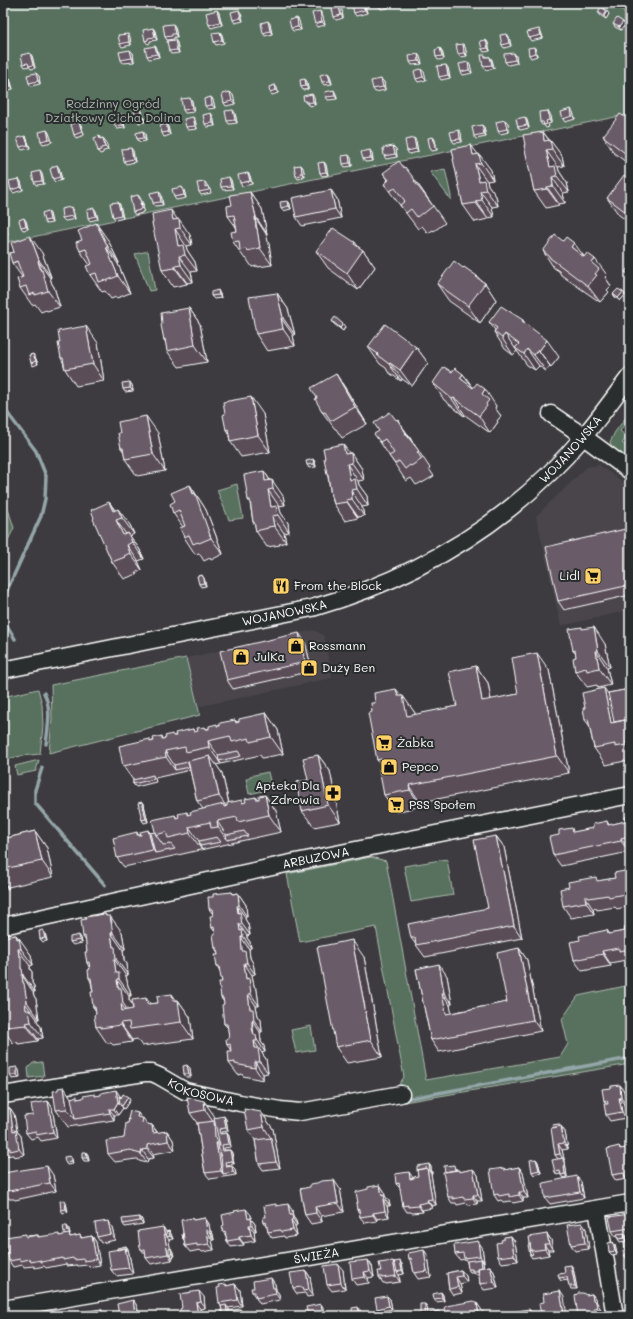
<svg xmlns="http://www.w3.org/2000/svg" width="633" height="1319" font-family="Mali,sans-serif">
  <rect width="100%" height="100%" fill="#3d3b3f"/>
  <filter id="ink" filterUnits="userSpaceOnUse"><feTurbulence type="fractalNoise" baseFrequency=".025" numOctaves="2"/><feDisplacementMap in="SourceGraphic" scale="8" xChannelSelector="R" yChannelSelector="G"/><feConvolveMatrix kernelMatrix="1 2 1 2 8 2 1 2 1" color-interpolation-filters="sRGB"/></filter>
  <g filter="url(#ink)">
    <!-- built -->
    <path fill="#4a454b" d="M 599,465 L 630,487 L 630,610 L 561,626 L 536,516 L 587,467 Z
      M 314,630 L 324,636 L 332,678 L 197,707 L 186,658 Z"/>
    <!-- green -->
    <path fill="#58715e" stroke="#acb8ae" d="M 3,3 L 611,3 L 630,15 L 630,114 L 3,243 Z
      M 445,169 L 451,196 L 451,200 L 430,172 Z
      M 148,251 L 155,290 L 149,291 L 135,254 Z
      M 630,412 L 630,417 L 620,431 L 627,437 L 622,443 L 630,449 L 630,460 L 612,447 L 610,442 L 615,432 Z
      M 237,484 L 243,518 L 229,520 L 217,490 Z
      M 3,493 L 14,528 L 3,550 Z
      M 186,658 L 200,715 L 49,753 L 52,719 L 51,685 Z
      M 38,689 L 42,704 L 43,726 L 40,754 L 21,756 L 3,760 L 3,697 Z
      M 39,760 L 36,771 L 17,775 L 15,766 Z
      M 268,772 L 272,789 L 249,794 L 246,779 L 248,779 L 250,776 Z
      M 371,857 L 386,861 L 426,1080 L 560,1057 L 568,1044 L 562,1019 L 578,996 L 630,985 L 630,1064 L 404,1102 L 398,1086 L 404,1077 L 376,927 L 300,942 L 287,874 Z
      M 447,859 L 453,895 L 411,902 L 404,866 Z
      M 311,1026 L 315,1050 L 296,1053 L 291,1030 Z
      M 42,1062 L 44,1076 L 29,1078 L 28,1068 L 33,1063 Z"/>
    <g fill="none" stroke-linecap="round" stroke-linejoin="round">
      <!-- stream -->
      <path stroke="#94a6a9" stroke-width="3.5" d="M 3,407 L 36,451 L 46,476 L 45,499 L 41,516 L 3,599
        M 3,619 L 15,639
        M 44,693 C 52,708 48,727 46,744
        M 42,768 L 35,790 L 35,803 L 105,885
        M 405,1099 L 630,1058"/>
      <!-- minor casing -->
      <g stroke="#fff" stroke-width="19">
        <g id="minor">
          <path d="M 551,414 L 573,429 L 630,471"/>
          <path id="s1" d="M 3,670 L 312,608 C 420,577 511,523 584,436 C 600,417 615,396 630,376"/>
          <path id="s2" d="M 3,926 L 286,864 L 630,795"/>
          <path id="s3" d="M 3,1095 L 144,1073 L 152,1073 L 159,1076 L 185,1091 L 240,1103 L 280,1110 L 300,1112 L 401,1094"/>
          <path d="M 597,1209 L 615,1316"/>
          <path id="s4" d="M 3,1309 L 630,1203"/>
        </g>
      </g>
      <!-- minor -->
      <use href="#minor" stroke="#2a2d2e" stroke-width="16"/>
    </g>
    <!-- wall -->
    <path fill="#5a4e59" stroke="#fff" d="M 359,3 L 363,3 L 365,5 L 367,13 L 356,16 L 354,13 Z
      M 378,3 L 387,3 L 388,8 L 381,9 L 379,6 Z
      M 401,3 L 409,3 L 401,4 Z
      M 339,7 L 342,10 L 343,18 L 336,20 L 334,17 Z
      M 217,10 L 219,13 L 222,25 L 211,28 L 209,25 Z
      M 598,12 L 609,14 L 606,19 L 600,15 Z
      M 241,13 L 243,21 L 235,23 L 233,20 Z
      M 322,14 L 325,25 L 317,27 L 315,24 Z
      M 297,18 L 299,21 L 301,30 L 293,31 L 291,28 Z
      M 268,21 L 270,24 L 272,34 L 265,36 L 263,33 Z
      M 623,22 L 625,25 L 621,30 L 615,27 L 613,24 Z
      M 173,24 L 175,27 L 177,37 L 174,37 L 174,39 L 167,40 L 165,37 Z
      M 153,28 L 155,31 L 157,40 L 150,41 L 150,43 L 148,44 L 145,41 Z
      M 539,29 L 541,32 L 543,38 L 531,41 L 529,38 Z
      M 220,32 L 222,35 L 224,43 L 216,45 L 214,42 Z
      M 507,34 L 509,37 L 511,46 L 504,48 L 502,45 Z
      M 130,37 L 131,45 L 122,47 L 120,44 Z
      M 175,40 L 177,43 L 179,53 L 171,54 L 169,51 Z
      M 486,40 L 488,43 L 490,51 L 484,52 L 482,49 Z
      M 463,44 L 465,47 L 467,56 L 460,57 L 458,54 Z
      M 155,46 L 157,49 L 159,57 L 149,59 L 147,56 Z
      M 534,47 L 536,50 L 537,56 L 531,58 L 529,55 Z
      M 440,48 L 442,51 L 444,59 L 438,60 L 436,57 Z
      M 130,50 L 133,53 L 134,62 L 123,63 L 121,60 Z
      M 418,54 L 420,57 L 422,64 L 412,65 L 410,62 Z
      M 485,55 L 486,57 L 490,57 L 492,60 L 494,68 L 486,70 L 483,66 Z
      M 32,56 L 35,68 L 31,69 L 29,66 L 25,67 L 23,64 Z
      M 516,56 L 517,63 L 508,65 L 505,62 Z
      M 3,57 L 4,57 L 6,60 L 9,70 L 3,72 Z
      M 470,65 L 472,73 L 463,75 L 461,72 Z
      M 448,68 L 450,78 L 441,80 L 439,77 Z
      M 424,72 L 426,80 L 418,82 L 416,79 Z
      M 36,73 L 39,76 L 40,84 L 31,86 L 29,83 Z
      M 328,73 L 330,76 L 332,84 L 324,85 L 322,82 Z
      M 3,77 L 10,79 L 13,89 L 5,91 L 3,88 Z
      M 305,79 L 307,82 L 308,89 L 303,90 L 301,87 Z
      M 384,82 L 385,90 L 375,92 L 373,89 Z
      M 277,88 L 278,93 L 272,95 L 270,92 Z
      M 230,92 L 233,95 L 235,104 L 226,106 L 224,103 Z
      M 336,94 L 337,99 L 328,100 L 326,97 Z
      M 211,97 L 213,100 L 215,108 L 208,109 L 205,106 Z
      M 314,97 L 315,105 L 309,106 L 308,104 L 307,104 L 304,101 Z
      M 190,98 L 192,101 L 194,112 L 185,113 L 183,110 Z
      M 140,109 L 142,112 L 145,122 L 139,123 L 137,120 Z
      M 548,111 L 550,114 L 551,123 L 548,124 L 549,127 L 546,128 L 544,125 L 542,125 L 540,122 Z
      M 573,112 L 575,119 L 565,122 L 563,119 Z
      M 235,113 L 237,123 L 229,124 L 227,121 Z
      M 213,116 L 215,126 L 207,127 L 205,124 Z
      M 123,117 L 125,128 L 117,129 L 115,126 Z
      M 195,120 L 197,129 L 188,130 L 186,127 Z
      M 527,120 L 529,128 L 520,130 L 518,127 Z
      M 630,120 L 630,165 L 614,153 L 603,136 Z
      M 508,123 L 509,132 L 500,134 L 498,131 Z
      M 166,124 L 168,127 L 170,135 L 164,137 L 162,133 Z
      M 81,125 L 84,135 L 76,138 L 74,135 Z
      M 482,125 L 484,128 L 486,137 L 476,139 L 474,136 Z
      M 47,130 L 49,133 L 52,142 L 43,144 L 41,141 Z
      M 543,132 L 562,156 L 564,166 L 558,167 L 559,171 L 567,183 L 569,192 L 563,193 L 565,203 L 559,204 L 559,205 L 546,208 L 534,191 L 525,145 Z
      M 461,133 L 462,142 L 454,143 L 452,140 Z
      M 145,134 L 146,141 L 140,142 L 137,139 Z
      M 25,136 L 27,139 L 30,148 L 22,150 L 20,147 Z
      M 99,136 L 101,139 L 103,138 L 106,142 L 108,150 L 103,151 L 103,153 L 100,154 L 98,151 Z
      M 433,137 L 435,140 L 437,150 L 432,151 L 430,148 Z
      M 414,138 L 416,141 L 418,152 L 409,154 L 407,151 Z
      M 3,141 L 5,144 L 7,154 L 3,155 Z
      M 471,145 L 477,154 L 491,170 L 493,180 L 487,181 L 488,185 L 496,196 L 498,206 L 492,207 L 494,217 L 488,218 L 488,219 L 475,222 L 463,205 L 454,159 Z
      M 393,146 L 396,149 L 397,157 L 386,159 L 384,156 Z
      M 133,151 L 135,162 L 126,164 L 124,161 Z
      M 372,153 L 373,161 L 365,162 L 363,159 Z
      M 351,158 L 352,166 L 345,167 L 343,164 Z
      M 324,162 L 326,165 L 328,175 L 322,176 L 320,173 Z
      M 301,165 L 303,168 L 305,176 L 302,176 L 303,178 L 298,179 L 296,176 Z
      M 59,168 L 62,180 L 55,182 L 53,179 Z
      M 404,168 L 415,180 L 445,223 L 434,231 L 433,230 L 428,233 L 422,226 L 418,229 L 402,208 L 384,184 L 388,180 L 383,173 Z
      M 248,173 L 250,176 L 252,184 L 242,186 L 240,183 Z
      M 42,174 L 44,184 L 36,185 L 34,182 Z
      M 19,179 L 21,182 L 23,190 L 13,193 L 11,190 Z
      M 231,180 L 233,189 L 223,190 L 221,187 Z
      M 630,180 L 630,223 L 619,215 L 607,198 Z
      M 205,182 L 207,185 L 207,187 L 210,189 L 211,193 L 201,195 L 199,192 Z
      M 184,190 L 186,198 L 176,200 L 174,197 Z
      M 331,190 L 337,199 L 341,218 L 302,226 L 296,217 Z
      M 250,192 L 262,209 L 267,234 L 266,234 L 268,242 L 269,244 L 272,265 L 258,267 L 258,266 L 252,267 L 246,258 L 245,259 L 233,242 L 237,231 L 236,227 L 228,216 L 232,205 Z
      M 161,194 L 163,205 L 155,206 L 153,203 Z
      M 138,195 L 140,198 L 144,206 L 143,206 L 144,211 L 142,212 L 142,213 L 135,215 L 133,212 Z
      M 288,201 L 290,204 L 291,209 L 283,211 L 281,208 Z
      M 118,202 L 120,205 L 123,218 L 116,220 L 113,217 Z
      M 71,207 L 73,210 L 75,219 L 65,221 L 62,218 Z
      M 96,211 L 98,219 L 90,221 L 88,218 Z
      M 50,214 L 52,223 L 46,224 L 44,221 Z
      M 177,219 L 190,235 L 192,245 L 186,246 L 187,250 L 195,262 L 197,271 L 191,272 L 193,282 L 187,283 L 187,284 L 173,287 L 162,270 Z
      M 26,221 L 28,229 L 23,230 L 21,227 Z
      M 4,226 L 6,229 L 8,234 L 3,236 L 3,227 Z
      M 108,240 L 119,263 L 118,264 L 130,293 L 117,298 L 116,297 L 111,299 L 105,291 L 102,292 L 90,275 L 90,265 L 80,251 Z
      M 363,250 L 375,267 L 358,290 L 328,268 L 316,251 Z
      M 543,251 L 583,256 L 607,275 L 605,277 L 611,286 L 607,290 L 609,292 L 600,302 L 561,275 L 559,271 L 554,268 Z
      M 42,253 L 51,277 L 50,278 L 52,284 L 54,287 L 60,307 L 47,311 L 46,310 L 41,312 L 35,304 L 32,305 L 20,288 L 22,277 L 12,263 Z
      M 480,280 L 485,283 L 496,300 L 480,323 L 449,301 L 437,284 Z
      M 623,292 L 625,295 L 620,301 L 615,297 L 613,294 Z
      M 277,293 L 288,309 L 295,335 L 293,335 L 295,346 L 267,351 L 256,334 Z
      M 220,294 L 221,298 L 214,299 L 211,296 Z
      M 189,308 L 200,324 L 207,362 L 179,367 L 167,351 L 166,343 L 164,340 L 162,324 Z
      M 523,320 L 525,323 L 559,357 L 551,367 L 550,366 L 546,371 L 539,366 L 535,370 L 527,365 L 517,351 L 513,355 L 505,349 L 494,332 L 495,330 L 489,322 Z
      M 332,321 L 345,327 L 343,331 L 334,324 Z
      M 60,343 L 98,343 L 104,381 L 76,386 L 65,369 L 63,362 L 61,358 Z
      M 368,347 L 416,347 L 428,363 L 412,386 L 402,379 L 401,381 L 388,372 L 386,368 L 380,364 Z
      M 33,354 L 35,357 L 38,364 L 33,366 L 31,363 Z
      M 452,372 L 463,374 L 473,388 L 496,406 L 495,408 L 501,416 L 497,421 L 498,422 L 490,433 L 465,415 L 464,416 L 444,400 L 433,383 Z
      M 336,374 L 347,391 L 367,424 L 342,438 L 336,429 L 335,429 L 323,413 L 317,398 Z
      M 132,385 L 133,391 L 125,392 L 123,389 Z
      M 263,414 L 270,452 L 241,457 L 230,441 L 229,434 L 226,430 Z
      M 397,419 L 430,468 L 429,469 L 434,476 L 422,483 L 422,482 L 416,485 L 411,478 L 406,481 L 380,442 Z
      M 120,433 L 158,433 L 165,471 L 137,476 L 125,459 L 124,452 L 121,448 Z
      M 349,453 L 351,453 L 362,469 L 364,480 L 358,481 L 359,485 L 367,496 L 368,506 L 362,507 L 364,516 L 358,517 L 358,518 L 345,521 L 334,504 L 332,498 L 331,496 L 328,477 L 327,474 Z
      M 313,459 L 315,462 L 316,467 L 309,468 L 307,465 Z
      M 264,471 L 270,480 L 283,496 L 285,505 L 279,506 L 281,513 L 288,523 L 289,532 L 284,533 L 286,542 L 279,544 L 280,545 L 267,547 L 256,531 L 255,525 L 253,522 L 250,503 L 248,500 Z
      M 190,485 L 201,502 L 203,505 L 206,510 L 223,554 L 211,560 L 210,558 L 204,561 L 199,553 L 195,554 L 184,537 L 183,527 L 173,513 L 175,501 Z
      M 109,502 L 115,510 L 130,525 L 134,534 L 130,536 L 140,550 L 144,559 L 138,561 L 142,570 L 136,572 L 137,574 L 124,579 L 112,562 L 94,518 Z
      M 630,528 L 630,595 L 564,610 L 558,601 Z
      M 204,578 L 206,586 L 201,587 L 199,584 Z
      M 583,629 L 605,644 L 610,667 L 607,668 L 611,685 L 598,688 L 597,685 L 587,687 L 575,671 L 576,657 L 576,654 L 573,651 Z
      M 305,642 L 312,671 L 233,689 L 227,680 Z
      M 476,666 L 488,683 L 491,700 L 518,694 L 549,670 L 569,773 L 422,802 L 420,802 L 421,806 L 396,812 L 384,795 L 383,768 L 377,760 L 372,712 L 402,696 L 415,713 L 415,715 L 457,706 Z
      M 630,689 L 630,763 L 627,764 L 625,761 L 606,765 L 594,748 L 589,725 L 585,720 L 608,693 Z
      M 266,713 L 278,730 L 283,754 L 262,758 L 260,755 L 216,765 L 222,773 L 229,803 L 243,803 L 246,802 L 256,797 L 257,799 L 259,799 L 265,795 L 276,811 L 281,832 L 124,867 L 117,858 L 137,832 L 138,835 L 141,835 L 148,830 L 150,833 L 155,832 L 175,815 L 177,818 L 179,817 L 187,812 L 188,815 L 191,814 L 203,809 L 197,801 L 190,770 L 155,778 L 156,782 L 136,787 L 133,784 L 133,780 L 123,766 L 152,741 L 154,741 L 162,736 L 163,739 L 174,736 L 193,729 L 195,732 L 198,731 L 205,727 L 207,729 L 218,726 L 235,720 L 237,722 Z
      M 318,755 L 330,771 L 340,822 L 314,827 L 302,811 Z
      M 144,805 L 148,822 L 144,823 L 142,820 Z
      M 630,816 L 630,850 L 629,850 L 629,852 L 561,866 L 553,855 L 575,832 L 593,828 L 607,821 L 609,825 L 626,821 Z
      M 35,831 L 47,848 L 53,877 L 8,887 L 8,889 L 3,890 L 3,839 Z
      M 496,836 L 504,847 L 522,938 L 425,957 L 411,938 L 488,908 Z
      M 630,870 L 630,906 L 617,909 L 615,907 L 597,910 L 596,908 L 593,909 L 594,914 L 571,918 L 563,906 L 599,881 L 615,878 Z
      M 232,892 L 234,894 L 238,893 L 246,905 L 247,917 L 245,917 L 245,919 L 248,924 L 250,935 L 247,936 L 247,938 L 250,942 L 251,948 L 249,949 L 250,958 L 253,963 L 255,974 L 252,975 L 254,986 L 257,990 L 259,1006 L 256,1006 L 258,1016 L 261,1020 L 262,1032 L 260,1032 L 261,1040 L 261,1042 L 264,1046 L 265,1052 L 262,1053 L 263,1055 L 266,1059 L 268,1073 L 263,1074 L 263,1080 L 243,1076 L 242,1074 L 238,1075 L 229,1063 L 231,1051 L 230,1049 L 227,1045 L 229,1038 L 228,1028 L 224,1024 L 224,1002 L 221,998 L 222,982 L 220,971 L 217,966 L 218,953 L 215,948 L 215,932 L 212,928 L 213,916 L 213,914 L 209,909 L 213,897 Z
      M 107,916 L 122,932 L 125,949 L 123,950 L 124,957 L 124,960 L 127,964 L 128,975 L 126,976 L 128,986 L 130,990 L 131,996 L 129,996 L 129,1000 L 132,1004 L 151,1004 L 178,1000 L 190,1017 L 193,1039 L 142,1046 L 137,1039 L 132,1040 L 132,1042 L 113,1045 L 111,1043 L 107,1043 L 96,1027 L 96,1011 L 93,1007 L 93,992 L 91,982 L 89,978 L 90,969 L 87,963 L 87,952 L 86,941 L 83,937 Z
      M 630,925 L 630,962 L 628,962 L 626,960 L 610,963 L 611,966 L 582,971 L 574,960 L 580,940 L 607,930 L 610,934 L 625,931 Z
      M 45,933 L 47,941 L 43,942 L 40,939 Z
      M 16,935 L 31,955 L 33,965 L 30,966 L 30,969 L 32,972 L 32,983 L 34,986 L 35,992 L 33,992 L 34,996 L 36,999 L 39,1019 L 37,1019 L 37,1021 L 41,1027 L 43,1038 L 38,1039 L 38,1041 L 18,1044 L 17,1042 L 13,1043 L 3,1029 L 3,937 Z
      M 81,938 L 82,943 L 73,945 L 70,942 Z
      M 519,948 L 527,960 L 541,1031 L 439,1052 L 431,1040 L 416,969 L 447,976 L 452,1004 L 450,1005 L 451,1013 L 507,1002 Z
      M 364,957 L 382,1057 L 347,1063 L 336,1047 Z
      M 187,1065 L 190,1068 L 191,1077 L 186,1077 L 184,1074 Z
      M 19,1070 L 20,1078 L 12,1079 L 10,1075 Z
      M 620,1085 L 624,1091 L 626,1104 L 624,1104 L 626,1118 L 610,1121 L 606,1115 L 606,1104 L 604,1101 L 611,1088 Z
      M 96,1096 L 120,1096 L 121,1097 L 130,1100 L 124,1109 L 123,1108 L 118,1115 L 114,1115 L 114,1120 L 68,1127 L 56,1110 L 71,1098 L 78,1099 Z
      M 48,1101 L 52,1107 L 57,1138 L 41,1141 L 38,1137 L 31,1139 L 26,1133 L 33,1115 Z
      M 204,1101 L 215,1118 L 226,1119 L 228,1131 L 221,1132 L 222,1134 L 227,1133 L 229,1136 L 231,1147 L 224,1148 L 224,1150 L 230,1150 L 232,1153 L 234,1164 L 227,1165 L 227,1167 L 232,1166 L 235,1169 L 236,1175 L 210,1179 L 205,1173 L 197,1123 L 190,1113 Z
      M 10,1108 L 14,1114 L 17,1131 L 21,1136 L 24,1155 L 14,1157 L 13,1155 L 3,1156 L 3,1109 Z
      M 261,1112 L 273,1129 L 280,1168 L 263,1170 L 259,1164 L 255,1140 L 248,1130 Z
      M 138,1113 L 141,1118 L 147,1124 L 152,1125 L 158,1133 L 167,1131 L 173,1140 L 175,1150 L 153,1154 L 154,1158 L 148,1159 L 147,1163 L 139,1161 L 138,1159 L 136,1159 L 115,1162 L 108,1154 L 124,1138 L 129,1120 L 128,1119 Z
      M 560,1126 L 565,1132 L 568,1149 L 562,1150 L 564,1159 L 565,1161 L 567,1177 L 563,1178 L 560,1174 L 557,1175 L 555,1172 L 558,1159 L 555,1155 Z
      M 619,1146 L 621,1149 L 630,1147 L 630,1183 L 629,1184 L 626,1179 L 616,1181 L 612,1175 Z
      M 86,1152 L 88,1155 L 89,1161 L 84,1161 L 82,1158 Z
      M 72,1159 L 73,1164 L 67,1165 L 65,1162 Z
      M 536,1159 L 538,1162 L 541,1173 L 534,1175 L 532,1172 Z
      M 429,1164 L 431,1167 L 432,1174 L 431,1174 L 436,1205 L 432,1206 L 432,1208 L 422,1210 L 423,1212 L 412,1213 L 411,1212 L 407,1212 L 403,1206 L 400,1188 L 396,1184 L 413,1178 L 418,1176 Z
      M 519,1167 L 523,1173 L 528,1198 L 523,1198 L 523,1201 L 513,1203 L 511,1201 L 503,1202 L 501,1200 L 498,1201 L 494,1195 L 504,1168 L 506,1170 Z
      M 456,1168 L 457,1170 L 460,1172 L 473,1169 L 478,1175 L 482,1201 L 477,1201 L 477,1204 L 468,1205 L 466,1203 L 457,1205 L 456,1203 L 452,1203 L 448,1197 Z
      M 53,1175 L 56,1191 L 15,1200 L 14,1199 L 9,1199 L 3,1191 Z
      M 577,1176 L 581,1182 L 584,1198 L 550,1204 L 545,1198 Z
      M 380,1185 L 384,1191 L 385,1196 L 389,1201 L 390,1206 L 387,1206 L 389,1217 L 377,1219 L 377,1221 L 365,1223 L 360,1217 L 360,1214 L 357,1210 L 358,1203 L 368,1189 Z
      M 300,1189 L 340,1189 L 344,1212 L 321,1216 L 322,1222 L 311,1224 L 305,1215 Z
      M 66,1203 L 68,1212 L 63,1213 L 61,1210 Z
      M 277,1206 L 292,1210 L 293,1217 L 296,1221 L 297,1225 L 295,1226 L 297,1236 L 285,1238 L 284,1236 L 272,1238 L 268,1232 L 267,1227 L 264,1223 L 266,1217 Z
      M 630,1214 L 630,1235 L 626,1236 L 627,1239 L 630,1239 L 630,1258 L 626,1258 L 624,1255 L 625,1250 L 626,1241 L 620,1242 L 618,1239 L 618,1237 L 616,1237 L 612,1231 Z
      M 251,1215 L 251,1219 L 255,1224 L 256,1231 L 254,1231 L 255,1241 L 243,1243 L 244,1245 L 231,1247 L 227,1241 L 226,1236 L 223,1232 L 224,1225 Z
      M 140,1217 L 142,1220 L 143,1224 L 125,1227 L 123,1224 Z
      M 193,1218 L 194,1220 L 205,1218 L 209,1224 L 210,1231 L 213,1234 L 214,1240 L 212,1240 L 214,1250 L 202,1252 L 200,1250 L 190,1252 L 185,1246 L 185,1241 L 183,1239 L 183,1233 Z
      M 582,1223 L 586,1229 L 589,1249 L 575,1251 L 571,1245 Z
      M 112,1227 L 115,1240 L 101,1243 L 97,1237 Z
      M 163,1227 L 166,1232 L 169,1231 L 171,1234 L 173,1239 L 169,1240 L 170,1249 L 173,1252 L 174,1257 L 172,1257 L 172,1260 L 151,1264 L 146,1258 L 146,1255 L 140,1248 Z
      M 69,1229 L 70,1234 L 69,1234 L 71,1237 L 80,1235 L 82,1238 L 92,1236 L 96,1242 L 100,1265 L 89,1267 L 87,1265 L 78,1266 L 77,1265 L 67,1266 L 66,1264 L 46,1268 L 44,1266 L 35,1268 L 34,1266 L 24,1267 L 23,1265 L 13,1267 L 9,1261 L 27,1236 L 38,1235 L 39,1237 L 60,1236 L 66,1235 L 64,1232 Z
      M 547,1234 L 551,1240 L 553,1250 L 548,1250 L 549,1255 L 532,1258 L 530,1255 L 530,1244 Z
      M 511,1236 L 515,1242 L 518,1261 L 502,1263 L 498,1257 L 502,1242 L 504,1239 Z
      M 615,1245 L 617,1254 L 612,1255 L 609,1252 Z
      M 126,1246 L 128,1249 L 133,1274 L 116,1276 L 111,1270 L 117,1250 Z
      M 482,1247 L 484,1262 L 483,1262 L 484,1267 L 490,1266 L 494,1272 L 498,1288 L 484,1290 L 480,1284 L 479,1274 L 475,1274 L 473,1272 L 470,1272 L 468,1269 L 467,1262 L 465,1259 L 460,1260 L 455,1254 Z
      M 424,1250 L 428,1256 L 431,1277 L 418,1279 L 414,1273 L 412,1263 L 409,1259 Z
      M 394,1262 L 402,1264 L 404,1274 L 399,1275 L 400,1282 L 386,1284 L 385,1283 L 383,1283 L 379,1277 Z
      M 372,1266 L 374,1277 L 368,1278 L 369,1283 L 356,1285 L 352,1279 Z
      M 573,1268 L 577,1289 L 571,1289 L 569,1286 L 568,1280 L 561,1281 L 559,1278 L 565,1273 Z
      M 343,1270 L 345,1289 L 332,1291 L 327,1285 Z
      M 461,1270 L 466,1276 L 467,1282 L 460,1284 L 462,1293 L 453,1295 L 449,1289 L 447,1273 Z
      M 306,1271 L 310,1277 L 313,1296 L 307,1297 L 305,1293 L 297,1294 L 293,1288 Z
      M 226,1284 L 227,1286 L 235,1284 L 240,1290 L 242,1306 L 228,1308 L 230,1311 L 240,1309 L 244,1316 L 223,1316 L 221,1306 L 219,1303 Z
      M 275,1284 L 276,1290 L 279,1294 L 280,1300 L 260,1304 L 252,1292 Z
      M 441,1292 L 443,1295 L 444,1301 L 436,1302 L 434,1299 Z
      M 592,1294 L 596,1300 L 597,1303 L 600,1308 L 601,1313 L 598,1314 L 599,1316 L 578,1316 L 586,1295 Z
      M 387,1296 L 390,1299 L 392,1309 L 379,1312 L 377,1309 Z
      M 204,1297 L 205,1308 L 200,1309 L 201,1316 L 181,1316 L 182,1308 Z
      M 133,1300 L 137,1306 L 139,1316 L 119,1316 Z
      M 425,1304 L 427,1307 L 428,1316 L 422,1316 L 420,1313 Z
      M 360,1310 L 361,1315 L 355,1316 L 352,1313 Z"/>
    <!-- shaded-wall -->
    <path fill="#4a4049" stroke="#fff" d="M 363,3 L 365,5 L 367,13 L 365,10 Z
      M 339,7 L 342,10 L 343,18 L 341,15 Z
      M 217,10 L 219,13 L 222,25 L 220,22 Z
      M 239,10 L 241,13 L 243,21 L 241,18 Z
      M 320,11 L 322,14 L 325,25 L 322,22 Z
      M 607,11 L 609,14 L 606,19 L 604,16 Z
      M 297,18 L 299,21 L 301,30 L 298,27 Z
      M 268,21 L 270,24 L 272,34 L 270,31 Z
      M 623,22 L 625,25 L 621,30 L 619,27 Z
      M 173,24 L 175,27 L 177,37 L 175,34 Z
      M 153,28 L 155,31 L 157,40 L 155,37 Z
      M 539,29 L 541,32 L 543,38 L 541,35 Z
      M 220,32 L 222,35 L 224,43 L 222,40 Z
      M 128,34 L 130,37 L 131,45 L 129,42 Z
      M 507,34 L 509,37 L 511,46 L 509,43 Z
      M 175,40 L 177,43 L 179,53 L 177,50 Z
      M 486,40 L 488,43 L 490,51 L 488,48 Z
      M 463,44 L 465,47 L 467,56 L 464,53 Z
      M 155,46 L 157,49 L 159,57 L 157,54 Z
      M 534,47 L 536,50 L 537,56 L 535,53 Z
      M 440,48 L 442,51 L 444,59 L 442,56 Z
      M 130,50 L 133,53 L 134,62 L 132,58 Z
      M 30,53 L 32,56 L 35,68 L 33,65 Z
      M 514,53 L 516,56 L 517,63 L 515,60 Z
      M 418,54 L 420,57 L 422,64 L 419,61 Z
      M 4,57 L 6,60 L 9,70 L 7,67 Z
      M 490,57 L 492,60 L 494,68 L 492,65 Z
      M 468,62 L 470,65 L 472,73 L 469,70 Z
      M 446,65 L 448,68 L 450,78 L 448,75 Z
      M 421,69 L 424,72 L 426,80 L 423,77 Z
      M 36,73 L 39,76 L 40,84 L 38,81 Z
      M 328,73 L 330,76 L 332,84 L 330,81 Z
      M 8,76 L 10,79 L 13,89 L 11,86 Z
      M 305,79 L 307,82 L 308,89 L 306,86 Z
      M 381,79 L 384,82 L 385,90 L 383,87 Z
      M 275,85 L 277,88 L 278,93 L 276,90 Z
      M 334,90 L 336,94 L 337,99 L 335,96 Z
      M 230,92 L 233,95 L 235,104 L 232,101 Z
      M 312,94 L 314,97 L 315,105 L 313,102 Z
      M 211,97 L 213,100 L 215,108 L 212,105 Z
      M 190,98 L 192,101 L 194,112 L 192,109 Z
      M 140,109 L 142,112 L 145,122 L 143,119 Z
      M 571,109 L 573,112 L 575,119 L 572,116 Z
      M 233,110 L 235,113 L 237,123 L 235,120 Z
      M 548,111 L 550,114 L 551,123 L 549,120 Z
      M 211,113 L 213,116 L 215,126 L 213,123 Z
      M 121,114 L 123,117 L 125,128 L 123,125 Z
      M 193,117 L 195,120 L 197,129 L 195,126 Z
      M 525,117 L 527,120 L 529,128 L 527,125 Z
      M 505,120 L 508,123 L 509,132 L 507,129 Z
      M 79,122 L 81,125 L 84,135 L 82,132 Z
      M 166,124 L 168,127 L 170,135 L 168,132 Z
      M 482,125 L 484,128 L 486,137 L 484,134 Z
      M 47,130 L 49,133 L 52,142 L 49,139 Z
      M 459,130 L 461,133 L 462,142 L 460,139 Z
      M 143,131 L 145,134 L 146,141 L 144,138 Z
      M 543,132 L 551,143 L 550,140 L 562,156 L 564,166 L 552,149 L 544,141 Z
      M 25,136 L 27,139 L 30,148 L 28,145 Z
      M 433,137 L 435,140 L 437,150 L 435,147 Z
      M 103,138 L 106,142 L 108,150 L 105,147 Z
      M 414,138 L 416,141 L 418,152 L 416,149 Z
      M 3,141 L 5,144 L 7,154 L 5,151 Z
      M 471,145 L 480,157 L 479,154 L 491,170 L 493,180 L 481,163 L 473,155 Z
      M 393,146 L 396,149 L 397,157 L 395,154 Z
      M 131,148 L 133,151 L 135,162 L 133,159 Z
      M 370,150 L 372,153 L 373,161 L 371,158 Z
      M 546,150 L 558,167 L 559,171 L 567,183 L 569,192 L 557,176 L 550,167 Z
      M 349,155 L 351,158 L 352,166 L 350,163 Z
      M 324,162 L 326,165 L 328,175 L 326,172 Z
      M 475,164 L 487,181 L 488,185 L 496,196 L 498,206 L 486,190 L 479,181 Z
      M 57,165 L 59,168 L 62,180 L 60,177 Z
      M 301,165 L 303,168 L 305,176 L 302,173 Z
      M 40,171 L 42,174 L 44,184 L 42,181 Z
      M 248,173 L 250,176 L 252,184 L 250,181 Z
      M 229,177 L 231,180 L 233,189 L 231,186 Z
      M 552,177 L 563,193 L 565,203 L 553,186 Z
      M 19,179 L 21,182 L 23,190 L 21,187 Z
      M 182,187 L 184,190 L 186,198 L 184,195 Z
      M 547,187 L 559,204 L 559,205 L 547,189 Z
      M 331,190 L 337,199 L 341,218 L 335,209 Z
      M 159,191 L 161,194 L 163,205 L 161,202 Z
      M 480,191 L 492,207 L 494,217 L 482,200 Z
      M 250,192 L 262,209 L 267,234 L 256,217 Z
      M 138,195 L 140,198 L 144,206 L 141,203 Z
      M 288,201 L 290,204 L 291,209 L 289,206 Z
      M 476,201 L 488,218 L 488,219 L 476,203 Z
      M 118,202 L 120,205 L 123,218 L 121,215 Z
      M 140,203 L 143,206 L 144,211 L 142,208 Z
      M 71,207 L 73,210 L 75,219 L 73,216 Z
      M 94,208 L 96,211 L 98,219 L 96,216 Z
      M 171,210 L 179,222 L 179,219 L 190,235 L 192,245 L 180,228 L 173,220 Z
      M 48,211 L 50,214 L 52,223 L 50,220 Z
      M 255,217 L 266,234 L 268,242 L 269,244 L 272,265 L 260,248 Z
      M 24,218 L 26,221 L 28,229 L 26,226 Z
      M 96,223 L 108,240 L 119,263 L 108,247 Z
      M 175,229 L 186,246 L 187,250 L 195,262 L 197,271 L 185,255 L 178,246 Z
      M 30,236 L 42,253 L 51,277 L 39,260 Z
      M 355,242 L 362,252 L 363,250 L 375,267 L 358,290 L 347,273 L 354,244 Z
      M 574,243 L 586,259 L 571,247 Z
      M 106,247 L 118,264 L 130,293 L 118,276 Z
      M 179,256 L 191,272 L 193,282 L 181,265 Z
      M 595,259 L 607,275 L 605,277 L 611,286 L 607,290 L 609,292 L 600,302 L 588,286 L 595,274 L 592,263 Z
      M 38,261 L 50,278 L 52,284 L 54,287 L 60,307 L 48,291 Z
      M 175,266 L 187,283 L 187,284 L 175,268 Z
      M 477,276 L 484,285 L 485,283 L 496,300 L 480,323 L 468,306 L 476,277 Z
      M 218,290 L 220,294 L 221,298 L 219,295 Z
      M 623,292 L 625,295 L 620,301 L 618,298 Z
      M 277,293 L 288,309 L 295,335 L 283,318 Z
      M 189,308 L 200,324 L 207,362 L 195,345 Z
      M 281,318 L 293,335 L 295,346 L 283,329 Z
      M 343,324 L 345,327 L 343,331 L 340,328 Z
      M 86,326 L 98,343 L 104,381 L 93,364 Z
      M 505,334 L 517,351 L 513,355 L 502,338 Z
      M 547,340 L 559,357 L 551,367 L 539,351 Z
      M 416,347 L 428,363 L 412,386 L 400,370 Z
      M 527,349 L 539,366 L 535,370 L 524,354 Z
      M 538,349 L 550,366 L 546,371 L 534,355 Z
      M 33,354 L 35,357 L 38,364 L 36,361 Z
      M 390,363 L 402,379 L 401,381 L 389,364 Z
      M 336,374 L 347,391 L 367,424 L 355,407 Z
      M 463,374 L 475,390 L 460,378 Z
      M 130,382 L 132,385 L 133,391 L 130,388 Z
      M 485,389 L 496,406 L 495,408 L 501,416 L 497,421 L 498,422 L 490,433 L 479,416 L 486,404 L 482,394 Z
      M 251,397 L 263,414 L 270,452 L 258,435 Z
      M 454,398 L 465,415 L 464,416 L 452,399 Z
      M 146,416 L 158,433 L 165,471 L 153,454 Z
      M 397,419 L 409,436 L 417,449 L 406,433 Z
      M 343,444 L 351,456 L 351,453 L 362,469 L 364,480 L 352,463 L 345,454 Z
      M 313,459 L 315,462 L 316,467 L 314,464 Z
      M 347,464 L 358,481 L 359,485 L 367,496 L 368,506 L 357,489 L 350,480 Z
      M 264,471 L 272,484 L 272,480 L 283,496 L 285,505 L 273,489 L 265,481 Z
      M 190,485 L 201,502 L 203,505 L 206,510 L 223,554 L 211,538 Z
      M 268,490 L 279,506 L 281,513 L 288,523 L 289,532 L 278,515 L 271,507 Z
      M 351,490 L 362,507 L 364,516 L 352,499 Z
      M 346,500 L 358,517 L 358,518 L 347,502 Z
      M 109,502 L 120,518 L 113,511 Z
      M 118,509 L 130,525 L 134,534 L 122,518 Z
      M 272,516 L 284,533 L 286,542 L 274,526 Z
      M 116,520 L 128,537 L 123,535 Z
      M 128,533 L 140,550 L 144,559 L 132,542 Z
      M 127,545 L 138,561 L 142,570 L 130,553 Z
      M 202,575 L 204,578 L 206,586 L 204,583 Z
      M 594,627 L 605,644 L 610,667 L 598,651 Z
      M 299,633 L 305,642 L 312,671 L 305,662 Z
      M 596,651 L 607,668 L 611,685 L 599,668 Z
      M 537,653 L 549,670 L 569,773 L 557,756 Z
      M 476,666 L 488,683 L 494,718 L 482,701 Z
      M 604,688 L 616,705 L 620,727 L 611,723 Z
      M 396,689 L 404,699 L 403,696 L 415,713 L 419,733 L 407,716 L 398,696 Z
      M 266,713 L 278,730 L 283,754 L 271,737 Z
      M 208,741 L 220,758 L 219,761 L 221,764 L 209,747 Z
      M 626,742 L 630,747 L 630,750 L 626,745 Z
      M 165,751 L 176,768 L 175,770 L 166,757 Z
      M 318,755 L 330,771 L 340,822 L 328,805 Z
      M 210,756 L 222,773 L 231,813 L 219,796 Z
      M 409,786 L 420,802 L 421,806 L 410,790 Z
      M 265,795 L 276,811 L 281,832 L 269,815 Z
      M 142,802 L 144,805 L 148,822 L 146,819 Z
      M 217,821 L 228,838 L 227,840 L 218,827 Z
      M 189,827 L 201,844 L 200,846 L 202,850 L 190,833 Z
      M 148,830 L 154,839 L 155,853 L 153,850 Z
      M 35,831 L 47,848 L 53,877 L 42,861 Z
      M 496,836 L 504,847 L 522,938 L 514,926 Z
      M 621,838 L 629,850 L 629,852 L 621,841 Z
      M 3,880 L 8,887 L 8,889 L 3,881 Z
      M 232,892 L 239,901 L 238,893 L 246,905 L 247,917 L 239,905 L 233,894 Z
      M 585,897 L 593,909 L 594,914 L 586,902 Z
      M 237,906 L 245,917 L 245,919 L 248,924 L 250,935 L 242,924 L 238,913 Z
      M 105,914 L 112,923 L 110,916 L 122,932 L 125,949 L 113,933 L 106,916 Z
      M 239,924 L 247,936 L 247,938 L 250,942 L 251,948 L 240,931 Z
      M 43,930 L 45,933 L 47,941 L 45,938 Z
      M 111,933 L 123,950 L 124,960 L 127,964 L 128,975 L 116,959 L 113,947 Z
      M 16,935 L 20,940 L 19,938 L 31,955 L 33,965 L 21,949 L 17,939 Z
      M 79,935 L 81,938 L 82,943 L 80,940 Z
      M 241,937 L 249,949 L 250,958 L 253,963 L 255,974 L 247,963 L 242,951 Z
      M 352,940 L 364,957 L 382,1057 L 371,1040 Z
      M 519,948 L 527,960 L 541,1031 L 533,1020 Z
      M 18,949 L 30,966 L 30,969 L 32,972 L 32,983 L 34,986 L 35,992 L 23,975 L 21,969 Z
      M 602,951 L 610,963 L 611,966 L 603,954 Z
      M 114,959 L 126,976 L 128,986 L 130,990 L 131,996 L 119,979 L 116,973 Z
      M 244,963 L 252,975 L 254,986 L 257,990 L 259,1006 L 251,994 L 246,979 Z
      M 439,964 L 447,976 L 452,1004 L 444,993 Z
      M 22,975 L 33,992 L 34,996 L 36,999 L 39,1019 L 27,1002 L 23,983 Z
      M 117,980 L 129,996 L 129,1000 L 132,1004 L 134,1020 L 123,1003 L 118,988 Z
      M 442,993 L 450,1005 L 454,1026 L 446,1014 Z
      M 172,994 L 179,1004 L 178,1000 L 190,1017 L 193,1039 L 181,1022 L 173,1001 Z
      M 248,994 L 256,1006 L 258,1016 L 261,1020 L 262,1032 L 254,1020 L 250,1009 Z
      M 146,998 L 158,1014 L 147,1004 Z
      M 25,1003 L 37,1019 L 37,1021 L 41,1027 L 43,1038 L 31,1022 L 26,1010 Z
      M 121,1004 L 132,1020 L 122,1011 Z
      M 252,1020 L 260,1032 L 261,1042 L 264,1046 L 265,1052 L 254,1035 Z
      M 26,1023 L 38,1039 L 38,1041 L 26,1025 Z
      M 120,1023 L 132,1040 L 132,1042 L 121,1025 Z
      M 254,1041 L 262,1053 L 263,1055 L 266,1059 L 268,1073 L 260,1062 L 255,1048 Z
      M 255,1062 L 263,1074 L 263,1080 L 255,1068 Z
      M 187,1065 L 190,1068 L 191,1077 L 189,1074 Z
      M 17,1067 L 19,1070 L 20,1078 L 17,1075 Z
      M 620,1085 L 624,1091 L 626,1104 L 621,1098 Z
      M 64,1087 L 75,1104 L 75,1119 L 67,1109 Z
      M 116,1090 L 120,1096 L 122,1106 L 128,1097 L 130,1100 L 124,1109 L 118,1102 Z
      M 619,1098 L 624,1104 L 626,1118 L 622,1112 Z
      M 48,1101 L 52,1107 L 57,1138 L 53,1132 Z
      M 204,1101 L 215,1117 L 222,1149 L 218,1143 L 215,1137 L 214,1123 L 205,1110 Z
      M 118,1102 L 123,1108 L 118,1115 L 114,1109 Z
      M 10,1108 L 14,1114 L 17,1131 L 21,1136 L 24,1155 L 19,1149 L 13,1131 Z
      M 109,1109 L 114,1115 L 114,1120 L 110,1113 Z
      M 261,1112 L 273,1129 L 280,1168 L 276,1162 L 271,1138 L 264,1127 Z
      M 138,1113 L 142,1119 L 143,1118 L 149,1127 L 143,1126 L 137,1117 Z
      M 224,1116 L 226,1119 L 228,1131 L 226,1128 Z
      M 152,1125 L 158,1134 L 153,1133 Z
      M 561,1126 L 565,1132 L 568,1149 L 564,1143 Z
      M 167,1131 L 173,1140 L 175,1150 L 168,1141 Z
      M 227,1133 L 229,1136 L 231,1147 L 229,1144 Z
      M 216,1143 L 221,1149 L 223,1174 L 221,1171 Z
      M 558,1144 L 562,1150 L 564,1159 L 565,1161 L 567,1177 L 565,1174 L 563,1159 L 560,1154 Z
      M 147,1145 L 153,1154 L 154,1158 L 147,1149 Z
      M 142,1150 L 148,1159 L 147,1163 L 141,1154 Z
      M 230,1150 L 232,1153 L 234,1164 L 232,1161 Z
      M 86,1152 L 88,1155 L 89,1161 L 87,1158 Z
      M 70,1156 L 72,1159 L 73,1164 L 71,1161 Z
      M 536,1159 L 538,1162 L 541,1173 L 539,1170 Z
      M 429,1164 L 431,1167 L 432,1174 L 430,1171 Z
      M 47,1166 L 53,1175 L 56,1191 L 50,1183 Z
      M 232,1166 L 235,1169 L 236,1175 L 233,1172 Z
      M 519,1167 L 523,1173 L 528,1198 L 524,1192 Z
      M 427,1168 L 431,1174 L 436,1205 L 432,1199 Z
      M 473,1169 L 478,1175 L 482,1201 L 478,1195 Z
      M 409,1172 L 413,1178 L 414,1185 L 410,1179 Z
      M 577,1176 L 581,1182 L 584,1198 L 580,1192 Z
      M 334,1180 L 340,1189 L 344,1212 L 338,1203 Z
      M 380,1185 L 384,1191 L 385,1196 L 389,1201 L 390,1206 L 382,1196 Z
      M 519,1192 L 523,1198 L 523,1201 L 519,1195 Z
      M 473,1195 L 477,1201 L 477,1204 L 473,1198 Z
      M 64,1200 L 66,1203 L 68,1212 L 66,1209 Z
      M 383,1200 L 387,1206 L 389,1217 L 385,1211 Z
      M 427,1200 L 432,1206 L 432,1208 L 428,1202 Z
      M 288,1204 L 292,1210 L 293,1217 L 296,1221 L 297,1225 L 290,1215 Z
      M 418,1204 L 422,1210 L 423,1212 L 418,1206 Z
      M 315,1207 L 321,1216 L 322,1222 L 316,1213 Z
      M 246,1209 L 251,1215 L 251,1219 L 255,1224 L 256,1231 L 248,1219 Z
      M 373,1213 L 377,1219 L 377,1221 L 373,1215 Z
      M 140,1217 L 142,1220 L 143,1224 L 140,1221 Z
      M 205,1218 L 209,1224 L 211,1237 L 210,1237 L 212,1240 L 214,1250 L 209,1244 Z
      M 291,1220 L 295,1226 L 297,1236 L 293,1230 Z
      M 108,1221 L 112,1227 L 115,1240 L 111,1234 Z
      M 582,1223 L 586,1229 L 589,1249 L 585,1243 Z
      M 249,1225 L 254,1231 L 255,1241 L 251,1235 Z
      M 67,1226 L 69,1229 L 70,1234 L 68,1231 Z
      M 163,1227 L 167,1233 L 167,1237 L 169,1240 L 171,1254 L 169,1254 L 172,1257 L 172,1260 L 168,1254 Z
      M 169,1231 L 171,1234 L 173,1239 L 170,1236 Z
      M 211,1231 L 213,1234 L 214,1240 L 212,1237 Z
      M 624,1233 L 626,1236 L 627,1241 L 625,1238 Z
      M 547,1234 L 551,1240 L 553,1250 L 549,1244 Z
      M 92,1236 L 96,1242 L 100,1265 L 96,1259 Z
      M 511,1236 L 515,1242 L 518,1261 L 514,1255 Z
      M 239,1237 L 243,1243 L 244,1245 L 239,1239 Z
      M 478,1241 L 482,1247 L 484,1262 L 480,1256 Z
      M 613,1242 L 615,1245 L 617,1254 L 615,1251 Z
      M 544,1244 L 548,1250 L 549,1255 L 545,1249 Z
      M 126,1246 L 128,1249 L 133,1274 L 129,1268 L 125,1248 Z
      M 171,1248 L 173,1252 L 174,1257 L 172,1254 Z
      M 424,1250 L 428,1256 L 431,1277 L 427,1271 Z
      M 481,1259 L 483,1262 L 484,1273 L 482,1270 Z
      M 368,1260 L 372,1266 L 374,1277 L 370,1271 Z
      M 393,1261 L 398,1267 L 397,1272 L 399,1275 L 400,1282 L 396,1276 Z
      M 400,1261 L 402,1264 L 404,1274 L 402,1270 Z
      M 338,1264 L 343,1270 L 345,1289 L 341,1283 Z
      M 571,1265 L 573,1268 L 577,1289 L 575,1286 Z
      M 490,1266 L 494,1272 L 498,1288 L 494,1282 Z
      M 461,1270 L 466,1276 L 467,1282 L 462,1276 Z
      M 306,1271 L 310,1277 L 313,1296 L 309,1290 Z
      M 364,1272 L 368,1278 L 369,1283 L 365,1277 Z
      M 456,1277 L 460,1284 L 462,1293 L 458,1287 Z
      M 271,1278 L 275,1284 L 276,1290 L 279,1294 L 280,1300 L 276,1294 L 273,1288 Z
      M 235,1284 L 240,1290 L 242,1306 L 238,1300 Z
      M 199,1291 L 204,1297 L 205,1308 L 201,1302 Z
      M 560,1291 L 564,1297 L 567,1316 L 564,1316 L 564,1315 Z
      M 441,1292 L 443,1295 L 444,1301 L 442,1298 Z
      M 592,1294 L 596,1300 L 597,1303 L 600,1308 L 601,1313 L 597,1307 L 593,1300 Z
      M 387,1296 L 390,1299 L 392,1309 L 389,1306 Z
      M 133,1300 L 137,1306 L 139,1316 L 137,1316 L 135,1314 Z
      M 196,1303 L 200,1309 L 201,1316 L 198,1316 Z
      M 477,1303 L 483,1312 L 484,1316 L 479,1316 Z
      M 321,1304 L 323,1307 L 324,1316 L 323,1316 Z
      M 425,1304 L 427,1307 L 428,1316 L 425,1313 Z
      M 226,1305 L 230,1311 L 227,1311 Z
      M 358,1307 L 360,1310 L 361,1315 L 359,1312 Z
      M 594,1308 L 598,1314 L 599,1316 L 595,1316 Z
      M 101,1309 L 105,1315 L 106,1316 L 102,1316 Z
      M 240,1309 L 244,1315 L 244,1316 L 242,1316 Z
      M 529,1309 L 533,1315 L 533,1316 L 530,1316 Z"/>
    <!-- building -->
    <path fill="#695b68" stroke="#fff" d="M 359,3 L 363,3 L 365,10 L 354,13 L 352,5 Z
      M 378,3 L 386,3 L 386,5 L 379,6 Z
      M 339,7 L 341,15 L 334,17 L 332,9 Z
      M 601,7 L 607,11 L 604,16 L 598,12 Z
      M 217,10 L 220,22 L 209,25 L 206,13 Z
      M 239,10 L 241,18 L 233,20 L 231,12 Z
      M 320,11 L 322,22 L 315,24 L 312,13 Z
      M 297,18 L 298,27 L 291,28 L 289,20 Z
      M 617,18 L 623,22 L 619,27 L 613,24 Z
      M 268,21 L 270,31 L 263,33 L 261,23 Z
      M 173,24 L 175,34 L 172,34 L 172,36 L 165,37 L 163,25 Z
      M 153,28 L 155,37 L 148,38 L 148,40 L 145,41 L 143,30 Z
      M 539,29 L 541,35 L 529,38 L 527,32 Z
      M 220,32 L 222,40 L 214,42 L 212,33 Z
      M 128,34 L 129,42 L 120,44 L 118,35 Z
      M 507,34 L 509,43 L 502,45 L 500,35 Z
      M 175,40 L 177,50 L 169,51 L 167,41 Z
      M 486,40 L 488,48 L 482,49 L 480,41 Z
      M 463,44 L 464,53 L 458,54 L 456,45 Z
      M 155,46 L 157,54 L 147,56 L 145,48 Z
      M 534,47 L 535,53 L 529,55 L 528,48 Z
      M 440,48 L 442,56 L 436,57 L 435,50 Z
      M 130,50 L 132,58 L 121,60 L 119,52 Z
      M 30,53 L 33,65 L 29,66 L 28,63 L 23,64 L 21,55 Z
      M 514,53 L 515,60 L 505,62 L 504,54 Z
      M 418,54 L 419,61 L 410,62 L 409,56 Z
      M 481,55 L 485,55 L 485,57 L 490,57 L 492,65 L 483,66 Z
      M 3,57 L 4,57 L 7,67 L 3,68 Z
      M 468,62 L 469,70 L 461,72 L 459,64 Z
      M 446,65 L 448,75 L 439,77 L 437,66 Z
      M 421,69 L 423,77 L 416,79 L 414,71 Z
      M 36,73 L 38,81 L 29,83 L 27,75 Z
      M 328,73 L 330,81 L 322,82 L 320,75 Z
      M 8,76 L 11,86 L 3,88 L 3,77 Z
      M 305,79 L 306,86 L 301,87 L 300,80 Z
      M 381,79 L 383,87 L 373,89 L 371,81 Z
      M 275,85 L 276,90 L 270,92 L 269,87 Z
      M 334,90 L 335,96 L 326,97 L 325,92 Z
      M 230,92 L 232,101 L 224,103 L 222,94 Z
      M 312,94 L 313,102 L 307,103 L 307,101 L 304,101 L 303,96 Z
      M 211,97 L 212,105 L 205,106 L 204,99 Z
      M 190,98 L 192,109 L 183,110 L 181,99 Z
      M 140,109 L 143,119 L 137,120 L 134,110 Z
      M 571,109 L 572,116 L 563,119 L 561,112 Z
      M 233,110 L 235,120 L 227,121 L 225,111 Z
      M 548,111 L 549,120 L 546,121 L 547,124 L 544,125 L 543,122 L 540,122 L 539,112 Z
      M 211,113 L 213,123 L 205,124 L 203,115 Z
      M 121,114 L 123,125 L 115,126 L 113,116 Z
      M 620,114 L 630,120 L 630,157 L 603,136 Z
      M 193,117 L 195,126 L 186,127 L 184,119 Z
      M 525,117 L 527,125 L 518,127 L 516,119 Z
      M 505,120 L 507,129 L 498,131 L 496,122 Z
      M 79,122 L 82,132 L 74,135 L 71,124 Z
      M 166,124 L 168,132 L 162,133 L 160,126 Z
      M 482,125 L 484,134 L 474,136 L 472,127 Z
      M 47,130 L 49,139 L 41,141 L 39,132 Z
      M 459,130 L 460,139 L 452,140 L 450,132 Z
      M 143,131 L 144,138 L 137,139 L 136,133 Z
      M 543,132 L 544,141 L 550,140 L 552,149 L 546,150 L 550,167 L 555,166 L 557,176 L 552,177 L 553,186 L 547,187 L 547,189 L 534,191 L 524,145 L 525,145 L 523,135 Z
      M 25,136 L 28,145 L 20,147 L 17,138 Z
      M 99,136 L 100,139 L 103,138 L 105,147 L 101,148 L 101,150 L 98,151 L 94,138 Z
      M 433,137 L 435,147 L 430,148 L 428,138 Z
      M 414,138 L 416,149 L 407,151 L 405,140 Z
      M 3,141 L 5,151 L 3,152 Z
      M 471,145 L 473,155 L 479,154 L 481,163 L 475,164 L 479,181 L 484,180 L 486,190 L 480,191 L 482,200 L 476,201 L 476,203 L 463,205 L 453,159 L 454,159 L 452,149 Z
      M 393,146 L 395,154 L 384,156 L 383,148 Z
      M 131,148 L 133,159 L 124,161 L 122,149 Z
      M 370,150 L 371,158 L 363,159 L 361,152 Z
      M 349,155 L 350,163 L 343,164 L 342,156 Z
      M 399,161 L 404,168 L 405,167 L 415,180 L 414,181 L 433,206 L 423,214 L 422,213 L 417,217 L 411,209 L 406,213 L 400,205 L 405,201 L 395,188 L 390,191 L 384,184 L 389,180 L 383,173 Z
      M 324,162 L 326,172 L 320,173 L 318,163 Z
      M 57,165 L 60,177 L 53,179 L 50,169 L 52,168 L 52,167 Z
      M 301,165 L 302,173 L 300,173 L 301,175 L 296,176 L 294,166 Z
      M 40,171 L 42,181 L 34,182 L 32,173 Z
      M 248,173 L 250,181 L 240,183 L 238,175 Z
      M 624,175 L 630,180 L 630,215 L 607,198 Z
      M 229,177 L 231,186 L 221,187 L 220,179 Z
      M 19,179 L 21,187 L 11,190 L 9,181 Z
      M 205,182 L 205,187 L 208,186 L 209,190 L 199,192 L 197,183 Z
      M 182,187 L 184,195 L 174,197 L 172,189 Z
      M 331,190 L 335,209 L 296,217 L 292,198 Z
      M 159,191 L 161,202 L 153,203 L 150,193 Z
      M 250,192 L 256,217 L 255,217 L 256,228 L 257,228 L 260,248 L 247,251 L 246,249 L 240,250 L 239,241 L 233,242 L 231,232 L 237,231 L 234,215 L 228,216 L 227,206 L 232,205 L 230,195 Z
      M 138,195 L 141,203 L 140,203 L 142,208 L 140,209 L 140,210 L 133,212 L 130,197 Z
      M 288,201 L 289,206 L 281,208 L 280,202 Z
      M 118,202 L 121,215 L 113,217 L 110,203 Z
      M 71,207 L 73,216 L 62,218 L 61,209 Z
      M 94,208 L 96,216 L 88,218 L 87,210 Z
      M 171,210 L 173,220 L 179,219 L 180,228 L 175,229 L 178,246 L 183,245 L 185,255 L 179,256 L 181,265 L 175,266 L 175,268 L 162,270 L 152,223 L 153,223 L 152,214 Z
      M 48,211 L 50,220 L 44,221 L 42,213 Z
      M 24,218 L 26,226 L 21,227 L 19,220 Z
      M 96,223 L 108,247 L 106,247 L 118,276 L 106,281 L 105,280 L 99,282 L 96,273 L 90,275 L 86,266 L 92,264 L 86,249 L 80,251 L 76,242 L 82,240 L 78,231 Z
      M 4,226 L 6,231 L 3,232 L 3,227 Z
      M 333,228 L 353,241 L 355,242 L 354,244 L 363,250 L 347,273 L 316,251 Z
      M 555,235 L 563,241 L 566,237 L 574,243 L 571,247 L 584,257 L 587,253 L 595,259 L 592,263 L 599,269 L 595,274 L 597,275 L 588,286 L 550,258 L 550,257 L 543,251 Z
      M 30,236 L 39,260 L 38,261 L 41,271 L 42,270 L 48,291 L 35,295 L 35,293 L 29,295 L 26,286 L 20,288 L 17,279 L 23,277 L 17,261 L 12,263 L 9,253 L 14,252 L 11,243 Z
      M 454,261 L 463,268 L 464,267 L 477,276 L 476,277 L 485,283 L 468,306 L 437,284 Z
      M 628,268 L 630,269 L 630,275 L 625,272 Z
      M 618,289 L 623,292 L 618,298 L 613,294 Z
      M 218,290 L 219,295 L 211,296 L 211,292 Z
      M 277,293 L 283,318 L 281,318 L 283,329 L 256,334 L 249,297 Z
      M 501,306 L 523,320 L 522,321 L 547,340 L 539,351 L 538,349 L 534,355 L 527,349 L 524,354 L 515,348 L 519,344 L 505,334 L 502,338 L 494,332 L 497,328 L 489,322 Z
      M 189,308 L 195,345 L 167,351 L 165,339 L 164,340 L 161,325 L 162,324 L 161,313 Z
      M 335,317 L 343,324 L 340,328 L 332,321 Z
      M 385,324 L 416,347 L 400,370 L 390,363 L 389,364 L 377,355 L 378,354 L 368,347 Z
      M 86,326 L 93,364 L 65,369 L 63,358 L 61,358 L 58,343 L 60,343 L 58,331 Z
      M 33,354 L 36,361 L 31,363 L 29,355 Z
      M 444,367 L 452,372 L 455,368 L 463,374 L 460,378 L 473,388 L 477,383 L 485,389 L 482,394 L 489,400 L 486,404 L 487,406 L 479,416 L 454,398 L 452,399 L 433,383 Z
      M 336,374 L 355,407 L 331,421 L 325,412 L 323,413 L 315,399 L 317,398 L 311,388 Z
      M 130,382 L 130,388 L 123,389 L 122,383 Z
      M 251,397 L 258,435 L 230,441 L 228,429 L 226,430 L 223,415 L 225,414 L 223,402 Z
      M 390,412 L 396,420 L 397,419 L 406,433 L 405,433 L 419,451 L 417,452 L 422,459 L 411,466 L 410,465 L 405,469 L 399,461 L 395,464 L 389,456 L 394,453 L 385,439 L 380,442 L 374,434 L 379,431 L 374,423 Z
      M 146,416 L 153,454 L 125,459 L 123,448 L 121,448 L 118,433 L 120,433 L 118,422 Z
      M 343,444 L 345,454 L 351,453 L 352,463 L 347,464 L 350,480 L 355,479 L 357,489 L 351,490 L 352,499 L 346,500 L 347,502 L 334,504 L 332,496 L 331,496 L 328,474 L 327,474 L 324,458 L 325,458 L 323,448 Z
      M 313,459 L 314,464 L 307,465 L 306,461 Z
      M 264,471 L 265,481 L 272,480 L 273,489 L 268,490 L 271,507 L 276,506 L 278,515 L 272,516 L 274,526 L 268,527 L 268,528 L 256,531 L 254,522 L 253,522 L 250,500 L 248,500 L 244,475 Z
      M 190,485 L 193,494 L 195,493 L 211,538 L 199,543 L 198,542 L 193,544 L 189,535 L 184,537 L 180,528 L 185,526 L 179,510 L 173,513 L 170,504 L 175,501 L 171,493 Z
      M 109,502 L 113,511 L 118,509 L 122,518 L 116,520 L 123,535 L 128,533 L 132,542 L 127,545 L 130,553 L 124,556 L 125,557 L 112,562 L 93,519 L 94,518 L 91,510 Z
      M 630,528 L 630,585 L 558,601 L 546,547 Z
      M 202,575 L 204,583 L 199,584 L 197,576 Z
      M 630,615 L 630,629 L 627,616 Z
      M 582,627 L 582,629 L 594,627 L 598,651 L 596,651 L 599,668 L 587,671 L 586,668 L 575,671 L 573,658 L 576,657 L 575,650 L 573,651 L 569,629 Z
      M 299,633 L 305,662 L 227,680 L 220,651 Z
      M 537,653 L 557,756 L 410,785 L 409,786 L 410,790 L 384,795 L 379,769 L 384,768 L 381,759 L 377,760 L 368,713 L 372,712 L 371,703 L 375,703 L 374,693 L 396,689 L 398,696 L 403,696 L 407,716 L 457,706 L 449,672 L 476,666 L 482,701 L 518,694 L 512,658 Z
      M 604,688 L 611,723 L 630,719 L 630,741 L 626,742 L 626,745 L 615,747 L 615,744 L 594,748 L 588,719 L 585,720 L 583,708 L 585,708 L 582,693 Z
      M 630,689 L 630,719 L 614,722 L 608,693 Z
      M 266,713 L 271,737 L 250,742 L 249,738 L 232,742 L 230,736 L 208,741 L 209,747 L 186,752 L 185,747 L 165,751 L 166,757 L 123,766 L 119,746 L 150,739 L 150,742 L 154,741 L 153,738 L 162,736 L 162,739 L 166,738 L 165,736 L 172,734 L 173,736 L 176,736 L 175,733 L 193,729 L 194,732 L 198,731 L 197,728 L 205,727 L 206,729 L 209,729 L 209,726 L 217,724 L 217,726 L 220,726 L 220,723 L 235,720 L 236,723 L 239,722 L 239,719 Z
      M 238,751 L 241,756 L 219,761 L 218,755 Z
      M 318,755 L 328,805 L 302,811 L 296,782 L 308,780 L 303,758 Z
      M 210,756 L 219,796 L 197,801 L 188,761 Z
      M 188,762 L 190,767 L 175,770 L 174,765 Z
      M 153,775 L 154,779 L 133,784 L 133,780 Z
      M 265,795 L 269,815 L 238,822 L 237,817 L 217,821 L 218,827 L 211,828 L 210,822 L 189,827 L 190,833 L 168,838 L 166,832 L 156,835 L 152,820 L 175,815 L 176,818 L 179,817 L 178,814 L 187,812 L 187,815 L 191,814 L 190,812 L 224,804 L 224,807 L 227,806 L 227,803 L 242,800 L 242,803 L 246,802 L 245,799 L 256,797 L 256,799 L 259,799 L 259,796 Z
      M 142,802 L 146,819 L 142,820 L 138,803 Z
      M 630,816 L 630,836 L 621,838 L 621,841 L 553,855 L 549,837 L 559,835 L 559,830 L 572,828 L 573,832 L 593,828 L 593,824 L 607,821 L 608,825 L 626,821 L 625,817 Z
      M 148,830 L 153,850 L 117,858 L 113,838 L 137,832 L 137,835 L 141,835 L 140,832 Z
      M 35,831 L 42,861 L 3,869 L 3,839 Z
      M 244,831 L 248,836 L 227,840 L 226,835 Z
      M 155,832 L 156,835 L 163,845 L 171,844 L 175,849 L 155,853 L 150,833 Z
      M 496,836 L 514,926 L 416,945 L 415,938 L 411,938 L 408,924 L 488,908 L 474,840 Z
      M 217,837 L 221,842 L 200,846 L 199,841 Z
      M 630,870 L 630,893 L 609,897 L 608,895 L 589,898 L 588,897 L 585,897 L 586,902 L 563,906 L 560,889 L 569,887 L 568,882 L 596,877 L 597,881 L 615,878 L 614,873 Z
      M 232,892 L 233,894 L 238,893 L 239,905 L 237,906 L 238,913 L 240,912 L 242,924 L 239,924 L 240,931 L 242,930 L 243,937 L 241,937 L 242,951 L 245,951 L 247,963 L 244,963 L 246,979 L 249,978 L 251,994 L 248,994 L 250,1009 L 253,1009 L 254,1020 L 252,1020 L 252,1028 L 254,1035 L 256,1035 L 257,1041 L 254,1041 L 255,1048 L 258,1048 L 260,1062 L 255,1062 L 255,1068 L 235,1064 L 235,1062 L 229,1063 L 228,1051 L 231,1051 L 230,1044 L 227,1045 L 226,1039 L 229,1038 L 228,1030 L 227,1024 L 224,1024 L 222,1005 L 224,1004 L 223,998 L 221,998 L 219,982 L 222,982 L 220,973 L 219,966 L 217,966 L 215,955 L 218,955 L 217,948 L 215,948 L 213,934 L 215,934 L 214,927 L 212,928 L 210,916 L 213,916 L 212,909 L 209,909 L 208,897 L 213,897 L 213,894 Z
      M 105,914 L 106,916 L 110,916 L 113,933 L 111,933 L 112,941 L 113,947 L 115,947 L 116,959 L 114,959 L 116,973 L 119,973 L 119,979 L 117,980 L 118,988 L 121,988 L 123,1003 L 121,1004 L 122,1011 L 133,1009 L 132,1000 L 146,998 L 147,1004 L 158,1003 L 157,996 L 172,994 L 173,1001 L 178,1000 L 181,1022 L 130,1029 L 129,1022 L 120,1023 L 121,1025 L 101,1028 L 101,1026 L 96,1027 L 94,1015 L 96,1014 L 95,1007 L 93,1007 L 91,992 L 93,992 L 91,978 L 89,978 L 88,970 L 90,969 L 89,962 L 87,963 L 85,952 L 87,952 L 85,936 L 83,937 L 81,920 L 86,919 L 85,917 Z
      M 630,925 L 630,949 L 619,951 L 619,948 L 602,951 L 603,954 L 574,960 L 570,942 L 580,940 L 579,936 L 607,930 L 608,934 L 625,931 L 624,927 Z
      M 43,930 L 45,938 L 40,939 L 39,931 Z
      M 16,935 L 17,939 L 19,938 L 21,949 L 18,949 L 19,956 L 21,956 L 21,969 L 22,969 L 23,975 L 22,975 L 23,983 L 24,983 L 27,1002 L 25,1003 L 26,1010 L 29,1010 L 31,1022 L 26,1023 L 26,1025 L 6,1027 L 6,1025 L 3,1026 L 3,937 Z
      M 79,935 L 80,940 L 70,942 L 70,937 Z
      M 352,940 L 371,1040 L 336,1047 L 317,947 Z
      M 519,948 L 533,1020 L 431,1040 L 416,969 L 439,964 L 444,993 L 442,993 L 446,1014 L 507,1002 L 497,953 Z
      M 187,1065 L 189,1074 L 184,1074 L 183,1066 Z
      M 17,1067 L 17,1075 L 10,1075 L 10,1068 Z
      M 620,1085 L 621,1098 L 619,1098 L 622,1112 L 606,1115 L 604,1104 L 608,1104 L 607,1100 L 604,1101 L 602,1089 L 611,1088 L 611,1086 Z
      M 64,1087 L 67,1109 L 56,1110 L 53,1091 L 58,1090 L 58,1088 Z
      M 116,1090 L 118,1102 L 114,1109 L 109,1109 L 110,1113 L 75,1119 L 71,1098 L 77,1096 L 77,1099 L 83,1098 L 83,1096 L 95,1094 L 95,1096 L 101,1095 L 101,1093 Z
      M 123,1094 L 128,1097 L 122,1106 L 120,1105 L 119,1096 L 121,1098 Z
      M 187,1097 L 204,1101 L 205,1110 L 190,1113 Z
      M 48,1101 L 53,1132 L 36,1135 L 36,1131 L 26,1133 L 24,1116 L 33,1115 L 31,1104 Z
      M 10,1108 L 13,1131 L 16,1130 L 19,1149 L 10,1151 L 10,1148 L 3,1150 L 3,1109 Z
      M 244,1109 L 261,1112 L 264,1127 L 248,1130 Z
      M 130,1111 L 138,1113 L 137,1117 L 143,1118 L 142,1123 L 152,1125 L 153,1133 L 167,1131 L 168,1141 L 147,1145 L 147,1149 L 142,1150 L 141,1154 L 133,1152 L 133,1151 L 130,1150 L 108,1154 L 106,1141 L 124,1138 L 126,1123 L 128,1123 L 129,1119 L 128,1119 Z
      M 224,1116 L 226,1128 L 219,1129 L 220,1134 L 227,1133 L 229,1144 L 222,1145 L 223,1151 L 230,1150 L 232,1161 L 225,1162 L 226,1167 L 232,1166 L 233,1172 L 223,1174 L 221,1157 L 220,1154 L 218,1146 L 220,1146 L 214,1118 Z
      M 214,1121 L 215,1137 L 216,1137 L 218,1143 L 216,1143 L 218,1154 L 219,1154 L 221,1171 L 205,1173 L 197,1123 Z
      M 559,1124 L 559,1126 L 553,1128 L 552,1125 Z
      M 561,1126 L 564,1143 L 558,1144 L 560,1154 L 555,1155 L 551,1128 Z
      M 271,1138 L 276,1162 L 259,1164 L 255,1140 Z
      M 619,1146 L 620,1149 L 630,1147 L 630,1177 L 625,1178 L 624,1173 L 612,1175 L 607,1149 Z
      M 82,1152 L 86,1152 L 87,1158 L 82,1158 Z
      M 70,1156 L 71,1161 L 65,1162 L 64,1157 Z
      M 563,1158 L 565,1174 L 561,1175 L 560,1171 L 555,1172 L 552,1160 Z
      M 536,1159 L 539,1170 L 532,1172 L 530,1160 Z
      M 429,1164 L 430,1171 L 429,1171 L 427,1168 L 417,1170 L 417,1166 Z
      M 454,1165 L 455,1170 L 445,1172 L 444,1166 Z
      M 47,1166 L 50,1183 L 9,1191 L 8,1190 L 3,1190 L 3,1173 Z
      M 519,1167 L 524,1192 L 519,1192 L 519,1195 L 509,1197 L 509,1194 L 499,1196 L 498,1194 L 494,1195 L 490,1170 L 504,1168 L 504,1170 Z
      M 427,1168 L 432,1199 L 427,1200 L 428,1202 L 418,1204 L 418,1206 L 408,1207 L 408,1205 L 403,1206 L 399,1183 L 396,1184 L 395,1174 L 409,1172 L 410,1179 L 414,1178 L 414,1177 L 418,1176 L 417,1170 Z
      M 473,1169 L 478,1195 L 473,1195 L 473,1198 L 464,1199 L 463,1197 L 453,1199 L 453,1197 L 448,1197 L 443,1172 L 459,1170 L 459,1172 Z
      M 577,1176 L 580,1192 L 545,1198 L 543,1183 Z
      M 334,1180 L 338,1203 L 315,1207 L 316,1213 L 305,1215 L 300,1189 L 310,1187 L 310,1184 L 317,1183 L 321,1181 Z
      M 380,1185 L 382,1196 L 384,1195 L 385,1200 L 383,1200 L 385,1211 L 373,1213 L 373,1215 L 360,1217 L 359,1209 L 357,1210 L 356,1203 L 358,1203 L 356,1192 L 368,1189 L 368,1187 Z
      M 64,1200 L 66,1209 L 61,1210 L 60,1201 Z
      M 276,1204 L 276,1206 L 288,1204 L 290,1215 L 292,1215 L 293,1219 L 291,1220 L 293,1230 L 281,1232 L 280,1230 L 268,1232 L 266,1222 L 264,1223 L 263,1217 L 266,1217 L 264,1206 Z
      M 246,1209 L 248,1219 L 251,1218 L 252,1225 L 249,1225 L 251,1235 L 239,1237 L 239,1239 L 227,1241 L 225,1231 L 223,1232 L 222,1226 L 224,1225 L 222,1215 L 235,1212 L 234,1211 Z
      M 630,1214 L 630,1228 L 612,1231 L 609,1217 Z
      M 140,1217 L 140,1221 L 123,1224 L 122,1219 Z
      M 193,1218 L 193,1220 L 205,1218 L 209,1244 L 197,1246 L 197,1244 L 185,1246 L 181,1220 Z
      M 108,1221 L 111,1234 L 97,1237 L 95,1223 Z
      M 582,1223 L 585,1243 L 571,1245 L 567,1225 Z
      M 63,1226 L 67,1226 L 68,1231 L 64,1232 Z
      M 163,1227 L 168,1254 L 146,1258 L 145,1250 L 143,1250 L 140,1248 L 138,1231 Z
      M 169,1231 L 170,1236 L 167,1237 L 166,1232 Z
      M 209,1231 L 211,1231 L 212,1237 L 210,1237 Z
      M 183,1233 L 184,1239 L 183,1239 L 182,1234 Z
      M 624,1233 L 625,1238 L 618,1239 L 617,1234 Z
      M 26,1234 L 26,1237 L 38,1235 L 38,1237 L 59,1234 L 59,1236 L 69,1234 L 70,1237 L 80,1235 L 81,1238 L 92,1236 L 96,1259 L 84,1261 L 84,1259 L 74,1260 L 73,1258 L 63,1260 L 63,1258 L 41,1262 L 41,1260 L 31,1262 L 30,1259 L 20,1261 L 20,1259 L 9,1261 L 5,1237 Z
      M 547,1234 L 549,1244 L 544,1244 L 545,1249 L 531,1251 L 529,1237 Z
      M 511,1236 L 514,1255 L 498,1257 L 496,1243 L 502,1242 L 501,1240 L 504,1239 L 504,1237 Z
      M 626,1239 L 630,1239 L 630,1254 L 624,1255 L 623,1250 L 625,1250 L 624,1242 L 626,1242 Z
      M 478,1241 L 480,1256 L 464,1258 L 463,1253 L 455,1254 L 454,1245 Z
      M 613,1242 L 615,1251 L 609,1252 L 608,1243 Z
      M 530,1244 L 531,1251 L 533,1254 L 530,1255 L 528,1245 Z
      M 126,1246 L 127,1251 L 125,1248 L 117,1250 L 117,1248 Z
      M 125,1248 L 129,1268 L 111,1270 L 108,1251 Z
      M 171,1248 L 172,1254 L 169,1254 L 169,1249 Z
      M 424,1250 L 427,1271 L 414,1273 L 411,1258 L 409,1259 L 408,1253 Z
      M 481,1259 L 482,1267 L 478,1268 L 478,1271 L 472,1271 L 472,1269 L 468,1269 L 467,1261 Z
      M 368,1260 L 370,1271 L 364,1272 L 365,1277 L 352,1279 L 350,1262 Z
      M 393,1261 L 396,1276 L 382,1278 L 382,1277 L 379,1277 L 378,1271 L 381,1271 L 379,1263 Z
      M 400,1261 L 402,1270 L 397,1272 L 395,1264 L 394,1262 Z
      M 338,1264 L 341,1283 L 327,1285 L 324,1266 Z
      M 571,1265 L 575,1286 L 569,1286 L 567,1277 L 559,1278 L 558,1274 L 565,1273 L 564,1266 Z
      M 490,1266 L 494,1282 L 480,1284 L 478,1268 Z
      M 461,1270 L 462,1276 L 456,1277 L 458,1287 L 449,1289 L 447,1273 Z
      M 306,1271 L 309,1290 L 303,1291 L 302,1287 L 293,1288 L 290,1273 Z
      M 271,1278 L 273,1288 L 275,1288 L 276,1294 L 256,1298 L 255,1292 L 252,1292 L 251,1288 L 254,1288 L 253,1281 Z
      M 226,1284 L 226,1286 L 235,1284 L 238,1300 L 219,1303 L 217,1288 L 220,1287 L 219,1285 Z
      M 199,1291 L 201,1302 L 196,1303 L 198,1316 L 181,1316 L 180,1309 L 182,1308 L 180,1294 Z
      M 560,1291 L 564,1315 L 559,1316 L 541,1316 L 539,1303 L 544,1302 L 543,1294 Z
      M 441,1292 L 442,1298 L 434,1299 L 433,1294 Z
      M 578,1293 L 583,1293 L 586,1295 L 592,1294 L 593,1300 L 596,1302 L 597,1307 L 594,1308 L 595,1316 L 589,1316 L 589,1315 L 584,1316 L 578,1316 L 575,1296 Z
      M 387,1296 L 389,1306 L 377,1309 L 375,1298 Z
      M 133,1300 L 135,1314 L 127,1316 L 119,1316 L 117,1304 Z
      M 474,1301 L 477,1303 L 479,1316 L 445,1316 L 444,1308 L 446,1306 Z
      M 321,1304 L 323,1316 L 311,1316 L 311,1315 L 308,1315 L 306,1307 Z
      M 420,1304 L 425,1304 L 425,1313 L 420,1313 Z
      M 226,1305 L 227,1311 L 240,1309 L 242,1316 L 223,1316 L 221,1306 Z
      M 358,1307 L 359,1312 L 352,1313 L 352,1308 Z
      M 101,1309 L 102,1316 L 83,1316 L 82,1312 Z
      M 529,1309 L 530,1316 L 507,1316 L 507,1313 Z
      M 439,1311 L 440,1316 L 430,1316 L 429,1313 Z
      M 628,1311 L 630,1311 L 630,1316 L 629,1316 Z
      M 60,1314 L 60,1316 L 54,1316 L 54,1315 Z"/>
  </g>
  <!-- icons -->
  <defs>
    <g id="supermarket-square" transform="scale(0.9)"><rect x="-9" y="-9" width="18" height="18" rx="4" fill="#ffd166" stroke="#2a2d2e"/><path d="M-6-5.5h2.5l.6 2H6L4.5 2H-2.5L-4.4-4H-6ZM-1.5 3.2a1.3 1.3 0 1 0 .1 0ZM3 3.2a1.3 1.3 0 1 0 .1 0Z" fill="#111"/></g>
    <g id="restaurant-square" transform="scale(0.9)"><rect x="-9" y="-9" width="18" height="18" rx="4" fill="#ffd166" stroke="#2a2d2e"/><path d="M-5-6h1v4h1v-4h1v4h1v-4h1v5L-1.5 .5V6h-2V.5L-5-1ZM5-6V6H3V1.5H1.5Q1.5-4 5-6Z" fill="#111"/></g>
    <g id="shop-square" transform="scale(0.9)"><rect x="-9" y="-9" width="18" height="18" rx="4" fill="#ffd166" stroke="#2a2d2e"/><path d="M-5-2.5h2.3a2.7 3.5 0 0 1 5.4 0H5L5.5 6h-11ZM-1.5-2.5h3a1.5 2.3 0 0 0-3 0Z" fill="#111"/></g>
    <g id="pharmacy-square" transform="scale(0.9)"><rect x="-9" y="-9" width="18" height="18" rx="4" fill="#ffd166" stroke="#2a2d2e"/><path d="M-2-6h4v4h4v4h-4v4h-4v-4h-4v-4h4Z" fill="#111"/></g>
  </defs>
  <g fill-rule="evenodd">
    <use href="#supermarket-square" x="593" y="576"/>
    <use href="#restaurant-square" x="281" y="586"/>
    <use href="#shop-square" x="296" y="646"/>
    <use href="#shop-square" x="241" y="657"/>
    <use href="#shop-square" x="309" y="668"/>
    <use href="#supermarket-square" x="384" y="743"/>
    <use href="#shop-square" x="389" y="767"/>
    <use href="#pharmacy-square" x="333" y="793"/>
    <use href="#supermarket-square" x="396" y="805"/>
  </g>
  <g text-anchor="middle" stroke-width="4" stroke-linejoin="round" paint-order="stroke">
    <!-- park labels -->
    <g font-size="12" fill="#acb8ae" stroke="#2a2d2e">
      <text x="113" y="108">Rodzinny Ogród<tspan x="113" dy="14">Działkowy Cicha Dolina</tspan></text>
    </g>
    <!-- street labels -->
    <g font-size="12" fill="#fff" stroke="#2a2d2e">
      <text dy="4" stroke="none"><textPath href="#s1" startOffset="623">WOJANOWSKA</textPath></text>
      <text dy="4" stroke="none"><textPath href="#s1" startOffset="287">WOJANOWSKA</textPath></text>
      <text dy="4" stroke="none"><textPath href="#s2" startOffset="320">ARBUZOWA</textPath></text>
      <text dy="4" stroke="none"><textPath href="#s3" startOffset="204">KOKOSOWA</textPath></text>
      <text dy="4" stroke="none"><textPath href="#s4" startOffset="318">ŚWIEŻA</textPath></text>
    </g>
    <!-- poi labels -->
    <g font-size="12" fill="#fff" stroke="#2a2d2e" text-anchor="start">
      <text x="580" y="580" text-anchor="end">Lidl</text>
      <text x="294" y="590">From the Block</text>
      <text x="309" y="650">Rossmann</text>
      <text x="254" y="661">JulKa</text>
      <text x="322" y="672">Duży Ben</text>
      <text x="397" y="747">Żabka</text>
      <text x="402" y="771">Pepco</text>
      <text x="320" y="790" text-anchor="end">Apteka Dla<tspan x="320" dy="14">Zdrowia</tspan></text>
      <text x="409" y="809">PSS Społem</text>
    </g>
  </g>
  <!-- margin -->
  <rect width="633" height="1319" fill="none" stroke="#2a2d2e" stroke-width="16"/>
  <rect x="8" y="8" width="617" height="1303" fill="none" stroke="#fff" stroke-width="1.5" filter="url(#ink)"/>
</svg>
